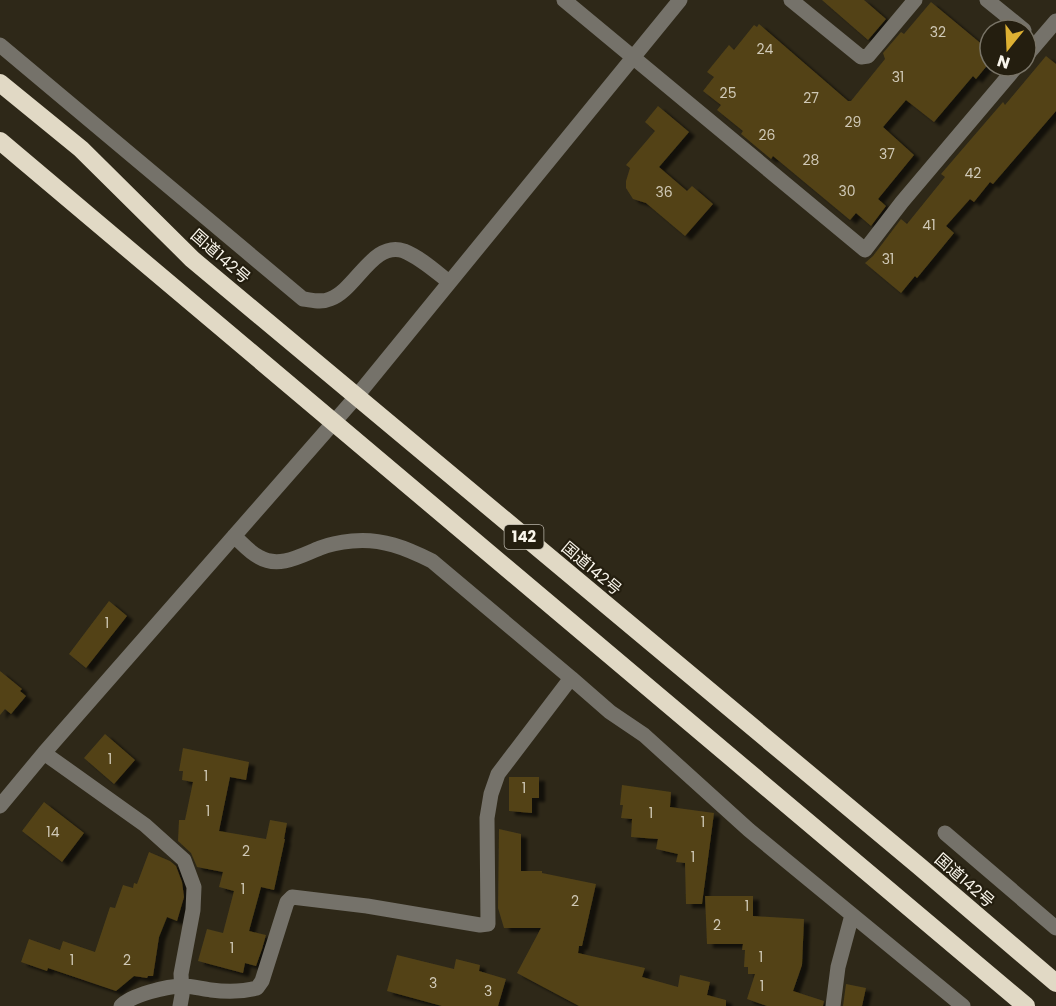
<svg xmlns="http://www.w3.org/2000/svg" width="1056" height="1006" font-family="Poppins,'Noto Sans JP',sans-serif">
  <defs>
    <filter id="shadow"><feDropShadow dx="6" dy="4" stdDeviation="1.5" flood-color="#0009"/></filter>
  </defs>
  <rect width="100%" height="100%" fill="#2e2818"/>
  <!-- building -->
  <path fill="#524218" filter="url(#shadow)" d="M 822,0 L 864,0 L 886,19 L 868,40 Z
    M 931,2 L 990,51 L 990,62 L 976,79 L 973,76 L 934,122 L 906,100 L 883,127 L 914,155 L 878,199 L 886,206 L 871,226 L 856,213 L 850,220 L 773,156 L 771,159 L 741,134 L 743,131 L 717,110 L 721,105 L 703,91 L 714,77 L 707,72 L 729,45 L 734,50 L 754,25 L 757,27 L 759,24 L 848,101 L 851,101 L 885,59 L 883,53 L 901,32 L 904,34 Z
    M 1046,56 L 1056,64 L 1056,111 L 993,184 L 990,182 L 974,202 L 970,199 L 946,226 L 954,233 L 917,278 L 915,276 L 901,293 L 865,263 L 873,256 L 901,219 L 907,224 L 945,177 L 941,174 L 1003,102 L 1005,105 Z
    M 658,106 L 689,132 L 659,167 L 687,191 L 692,186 L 713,204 L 685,236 L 646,203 L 633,199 L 626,188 L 626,181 L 630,168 L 626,165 L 655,131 L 645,122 Z
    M 109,601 L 127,616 L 86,668 L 69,654 Z
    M 0,671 L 22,689 L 20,691 L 26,696 L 11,714 L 5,709 L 0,715 Z
    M 105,734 L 135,760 L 114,784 L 84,758 Z
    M 183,748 L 249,762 L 246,780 L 230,777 L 219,831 L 266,839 L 270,820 L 287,823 L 284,839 L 285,839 L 274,890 L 261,887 L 249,931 L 266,935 L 262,949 L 256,966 L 245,963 L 243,973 L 198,961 L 207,929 L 223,933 L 234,891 L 219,887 L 223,872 L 197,867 L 191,853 L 178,841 L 179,820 L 185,820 L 193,782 L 182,780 L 183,771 L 179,771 Z
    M 509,777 L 539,777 L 539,798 L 532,798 L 532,813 L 509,811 Z
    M 622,785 L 671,792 L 670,807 L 714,813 L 702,904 L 686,904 L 685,863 L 676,862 L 678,854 L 656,849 L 658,839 L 631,837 L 632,819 L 621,818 L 623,805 L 620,805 Z
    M 44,802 L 84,833 L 62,862 L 22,831 Z
    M 499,829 L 521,834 L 521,871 L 542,871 L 542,873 L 596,884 L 582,946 L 579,946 L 578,953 L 645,968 L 642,977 L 678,987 L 680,975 L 710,982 L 707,995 L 726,1000 L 726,1006 L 579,1006 L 517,973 L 541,928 L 504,928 L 498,908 Z
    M 149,852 L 170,861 L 176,866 L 182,882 L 184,897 L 177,921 L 167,917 L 159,937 L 153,976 L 148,976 L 147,978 L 134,976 L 116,991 L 48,968 L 47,971 L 21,962 L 29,939 L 60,950 L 63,941 L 95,952 L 110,907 L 115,908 L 123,885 L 133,888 L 134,883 L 137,884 Z
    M 705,896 L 753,896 L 753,916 L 804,919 L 802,965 L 793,991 L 824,1001 L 823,1006 L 767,1006 L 747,999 L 755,974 L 748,974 L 748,967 L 744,967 L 745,950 L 742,950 L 743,944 L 707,944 Z
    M 397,955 L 454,969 L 456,959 L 480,965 L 479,971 L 506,979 L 498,1006 L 442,1006 L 387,991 Z
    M 846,984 L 866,988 L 862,1006 L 843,1006 Z"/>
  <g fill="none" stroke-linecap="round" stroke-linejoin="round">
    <!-- minor -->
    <path stroke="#75726a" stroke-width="15" d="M 564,0 L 865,250 L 902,202 L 1017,66
      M 791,0 L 861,57 L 868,56 L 915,0
      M 987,0 L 1024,30
      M 0,45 L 303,299 C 312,300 321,303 330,299 C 356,290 373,240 404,251 C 421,258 435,271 449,282
      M 1026,56 L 1056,21
      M 571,678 L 610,712 L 644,735 L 749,830 L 963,1006
      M 44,753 L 145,825 L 184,860 L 194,887 L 193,910 L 181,974 L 182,995 L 180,1006
      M 0,806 L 44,753 L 356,397 L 680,0
      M 945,833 L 1056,928
      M 121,1006 C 131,995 167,986 183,986 C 192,986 202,989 211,990 C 226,992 242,992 257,988 L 262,981 L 287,902 L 292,897 L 367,906 L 480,925 L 488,924 L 487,818 L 491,794 L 498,774 L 571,678 L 432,561 C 406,548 382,538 352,541 C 342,542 330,544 320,548 C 302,555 279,569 259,557 C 249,552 242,543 234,536
      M 833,1006 L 838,967 L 852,915"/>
    <!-- highway -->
    <path stroke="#e1d9c5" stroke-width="18" d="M 0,83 L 81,149 L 192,259 L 919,866 L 1056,983
      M 0,141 L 1026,1006"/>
  </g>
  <g text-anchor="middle" stroke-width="4.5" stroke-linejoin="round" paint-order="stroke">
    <!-- number labels -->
    <g font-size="14" fill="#cfc8b6">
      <text x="938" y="37">32</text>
      <text x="765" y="54">24</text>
      <text x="898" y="82">31</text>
      <text x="728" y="98">25</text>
      <text x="811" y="103">27</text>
      <text x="853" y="127">29</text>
      <text x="767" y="140">26</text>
      <text x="887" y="159">37</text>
      <text x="811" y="165">28</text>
      <text x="973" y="178">42</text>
      <text x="847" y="196">30</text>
      <text x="664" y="197">36</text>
      <text x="929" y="230">41</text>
      <text x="888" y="264">31</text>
      <text x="107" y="628">1</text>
      <text x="110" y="764">1</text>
      <text x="206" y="781">1</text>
      <text x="524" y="793">1</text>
      <text x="208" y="816">1</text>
      <text x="651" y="818">1</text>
      <text x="703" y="827">1</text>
      <text x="53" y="837">14</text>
      <text x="246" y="856">2</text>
      <text x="693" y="862">1</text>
      <text x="243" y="894">1</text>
      <text x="575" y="906">2</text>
      <text x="747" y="911">1</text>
      <text x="717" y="930">2</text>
      <text x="232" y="953">1</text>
      <text x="761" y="962">1</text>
      <text x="72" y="965">1</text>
      <text x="127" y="965">2</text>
      <text x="433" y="988">3</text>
      <text x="762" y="991">1</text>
      <text x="488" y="996">3</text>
    </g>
    <!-- shield labels -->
    <rect fill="#241e0f" stroke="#b9b4a9" stroke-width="1.5" x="504.5" y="525" width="39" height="24" rx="4.5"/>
    <g font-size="15" font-weight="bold" fill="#f9f5eb">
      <text x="524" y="542">142</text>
    </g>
    <!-- street labels -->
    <g font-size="16" fill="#f9f5eb" stroke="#241e0f">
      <text transform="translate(221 256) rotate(41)" y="6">国道142号</text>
      <text transform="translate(592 568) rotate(40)" y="6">国道142号</text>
      <text transform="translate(965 880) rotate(41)" y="6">国道142号</text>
    </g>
  </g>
  <!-- north arrow -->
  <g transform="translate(1008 48) rotate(198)"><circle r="28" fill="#241e0f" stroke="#797467" stroke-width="1.5"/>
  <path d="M0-4.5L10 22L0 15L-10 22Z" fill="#deb133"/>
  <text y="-9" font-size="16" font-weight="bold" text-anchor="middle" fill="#f9f5eb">N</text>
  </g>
</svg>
